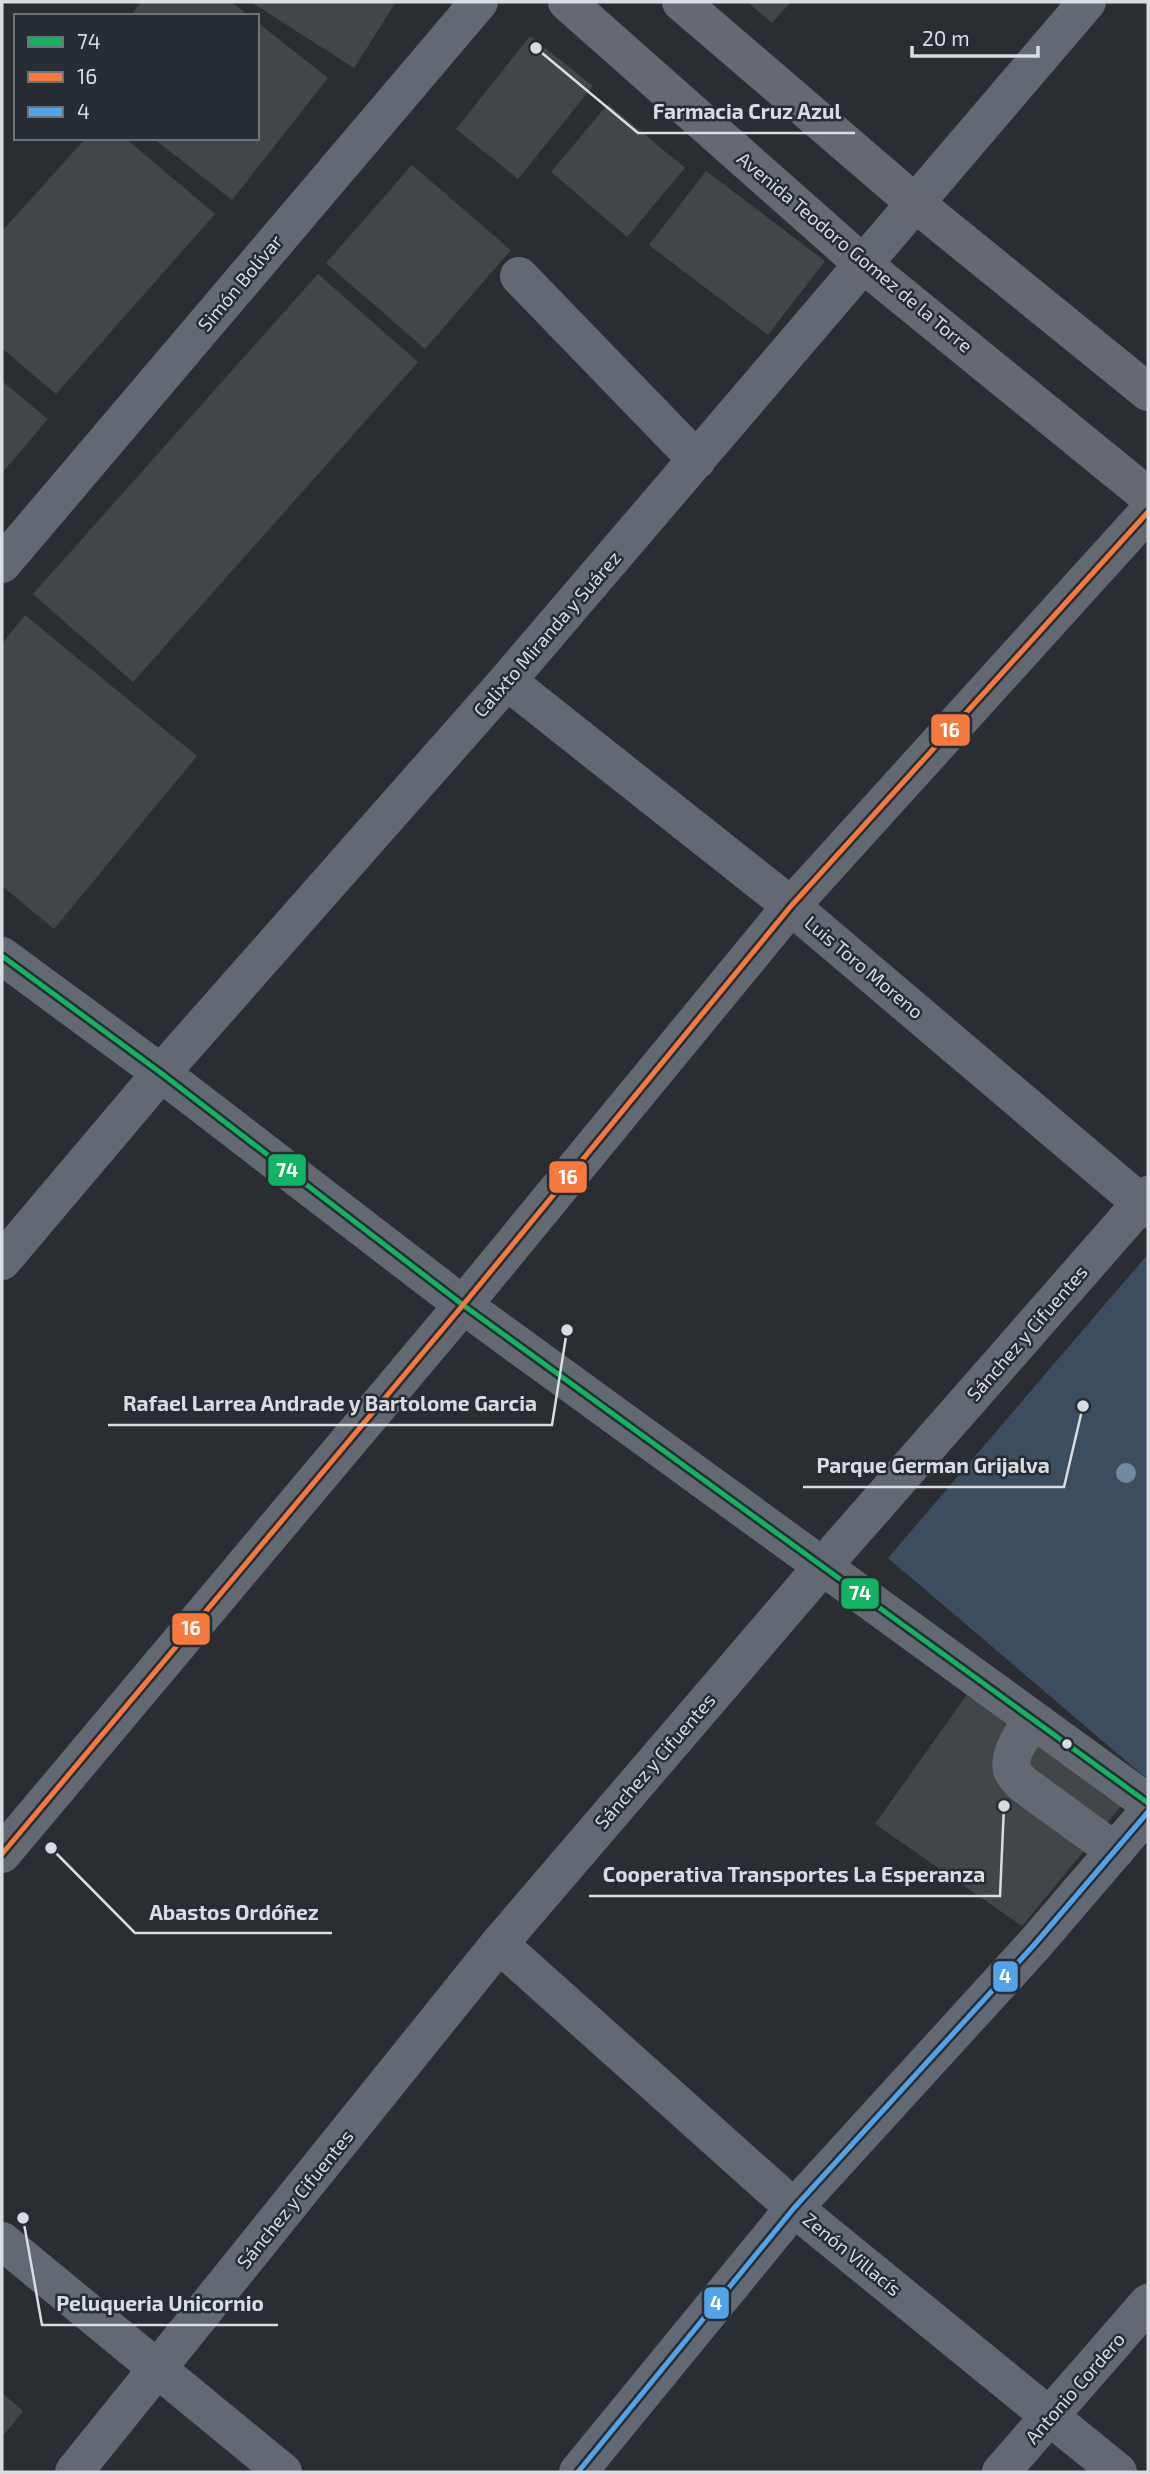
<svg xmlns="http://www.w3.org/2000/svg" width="1150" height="2474" font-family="'Exo 2',sans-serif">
  <rect width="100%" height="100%" fill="#2a2d31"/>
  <!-- green -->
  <path fill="#3e4c5f" d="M 1148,1254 L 1148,1776 L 1146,1778 L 888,1558 Z"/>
  <!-- building -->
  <path fill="#434648" d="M 141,2 L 231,2 L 249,16 L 130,16 Z
    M 251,2 L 396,2 L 354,68 Z
    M 747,2 L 791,2 L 772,23 Z
    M 257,22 L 328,78 L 232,200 L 153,138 L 257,138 Z
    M 530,36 L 593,86 L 518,179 L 456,129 Z
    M 608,104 L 685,168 L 627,237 L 551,172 Z
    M 86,138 L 125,138 L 215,214 L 56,394 L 2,348 L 2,231 Z
    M 412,165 L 511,250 L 425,349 L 326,263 Z
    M 706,171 L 825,261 L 768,335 L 649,245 Z
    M 318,274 L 418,362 L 133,682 L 33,594 Z
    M 2,381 L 48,419 L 2,473 Z
    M 25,615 L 197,756 L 54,929 L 2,886 L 2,644 Z
    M 973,1686 L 1127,1799 L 1022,1926 L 875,1824 Z
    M 2,2393 L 23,2411 L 2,2437 Z"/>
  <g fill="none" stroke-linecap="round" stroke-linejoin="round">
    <!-- minor -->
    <path stroke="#626972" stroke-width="38" d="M 519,276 L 697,460
      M 2,564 L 479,2
      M 507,681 L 791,906 L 1148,1209
      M 2,956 L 161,1073 L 463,1305 L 1148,1803
      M 2,1261 L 161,1073 L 507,681 L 1087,2
      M 1033,1720 C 1024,1732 1008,1754 1012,1770 C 1014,1775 1019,1780 1023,1784 L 1115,1851
      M 2,1854 L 463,1305 L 791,906 L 1148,512
      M 499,1944 L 794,2208 L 1118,2472
      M 2,2241 L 283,2472
      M 74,2472 L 499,1944 L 822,1567 L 1148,1195
      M 578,2472 L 794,2208 L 1034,1945 L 1148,1812
      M 1001,2472 L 1148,2303"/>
    <!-- major -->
    <path stroke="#646972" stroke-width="38" d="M 567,2 L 863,264 L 1148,496
      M 681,2 L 915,203 L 1148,392"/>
    <!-- bus-1 casing -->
    <g stroke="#272d34" stroke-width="10">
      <path id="bus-1" d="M 2,956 L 161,1073 L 463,1305 L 1148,1803"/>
    </g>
    <!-- bus-2 casing -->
    <g stroke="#272d34" stroke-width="10">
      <path id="bus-2" d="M 2,1854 L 463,1305 L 791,906 L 1148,512"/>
    </g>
    <!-- bus-3 casing -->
    <g stroke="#272d34" stroke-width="10">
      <path id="bus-3" d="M 578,2472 L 794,2208 L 1034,1945 L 1148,1812"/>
    </g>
    <!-- bus-1 -->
    <use href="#bus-1" stroke="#13b361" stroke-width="5"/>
    <!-- bus-2 -->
    <use href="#bus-2" stroke="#f6793e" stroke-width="5"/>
    <!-- bus-3 -->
    <use href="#bus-3" stroke="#53a3e8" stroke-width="5"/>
  </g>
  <!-- trees -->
  <circle fill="#7488a2" cx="1126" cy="1473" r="10"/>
  <!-- markers -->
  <circle fill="#d9dde2" stroke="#272d34" stroke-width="2.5" cx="1067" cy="1744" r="6"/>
  <g text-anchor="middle" stroke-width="5" stroke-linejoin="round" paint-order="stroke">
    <!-- street labels -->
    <g font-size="19" fill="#d9dde2" stroke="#272d34">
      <text transform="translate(855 252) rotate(40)" y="7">Avenida Teodoro Gomez de la Torre</text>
      <text transform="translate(240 283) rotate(-50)" y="7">Simón Bolívar</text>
      <text transform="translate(547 634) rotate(-49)" y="7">Calixto Miranda y Suárez</text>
      <text transform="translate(864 967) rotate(40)" y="7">Luis Toro Moreno</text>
      <text transform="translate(1027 1333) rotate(-49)" y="7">Sánchez y Cifuentes</text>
      <text transform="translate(655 1761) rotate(-49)" y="7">Sánchez y Cifuentes</text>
      <text transform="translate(295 2199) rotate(-51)" y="7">Sánchez y Cifuentes</text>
      <text transform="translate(852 2254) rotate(39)" y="7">Zenón Villacís</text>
      <text transform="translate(1075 2388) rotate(-49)" y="7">Antonio Cordero</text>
    </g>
  </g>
  <!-- callouts -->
  <path fill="none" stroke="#d9dde2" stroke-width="2.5" d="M536 48L638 133H855M567 1330L552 1425H108M1083 1406L1064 1487H803M1004 1806L1000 1896H589M51 1848L135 1933H332M23 2218L42 2325H278"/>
  <g fill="#d9dde2" stroke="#272d34" stroke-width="2.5">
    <circle cx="536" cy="48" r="7"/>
    <circle cx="567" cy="1330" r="7"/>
    <circle cx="1083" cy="1406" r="7"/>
    <circle cx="1004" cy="1806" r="7"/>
    <circle cx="51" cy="1848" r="7"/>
    <circle cx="23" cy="2218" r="7"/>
  </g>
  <g font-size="21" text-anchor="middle" font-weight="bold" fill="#d9dde2" stroke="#272d34" stroke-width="5" stroke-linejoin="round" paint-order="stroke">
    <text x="747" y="119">Farmacia Cruz Azul</text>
    <text x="330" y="1411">Rafael Larrea Andrade y Bartolome Garcia</text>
    <text x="933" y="1473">Parque German Grijalva</text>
    <text x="794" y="1882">Cooperativa Transportes La Esperanza</text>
    <text x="234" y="1920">Abastos Ordóñez</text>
    <text x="160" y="2311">Peluqueria Unicornio</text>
  </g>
  <g stroke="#272d34" stroke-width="2.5">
    <rect x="930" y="713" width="41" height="34" rx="7" fill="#f6793e"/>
    <rect x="267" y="1153" width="40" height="34" rx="7" fill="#13b361"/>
    <rect x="548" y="1160" width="40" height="34" rx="7" fill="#f6793e"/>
    <rect x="840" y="1577" width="40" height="33" rx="7" fill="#13b361"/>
    <rect x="171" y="1612" width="40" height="34" rx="7" fill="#f6793e"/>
    <rect x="992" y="1960" width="27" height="33" rx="7" fill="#53a3e8"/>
    <rect x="703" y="2286" width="27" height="34" rx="7" fill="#53a3e8"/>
  </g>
  <g font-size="19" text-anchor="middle" font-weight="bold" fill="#fff">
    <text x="950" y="737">16</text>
    <text x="287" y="1177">74</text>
    <text x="568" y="1184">16</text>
    <text x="860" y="1600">74</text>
    <text x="191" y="1635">16</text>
    <text x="1005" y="1983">4</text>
    <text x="716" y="2310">4</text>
  </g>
  <!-- border -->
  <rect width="1150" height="2474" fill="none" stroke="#d9dde2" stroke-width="7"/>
  <!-- legend -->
  <rect x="14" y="14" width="245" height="126" fill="#272d34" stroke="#6e737a" stroke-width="2"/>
  <rect x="28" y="37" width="35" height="10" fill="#13b361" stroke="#6e737a" stroke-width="2"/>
  <text x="77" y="49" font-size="21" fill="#d9dde2">74</text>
  <rect x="28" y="72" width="35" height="10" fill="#f6793e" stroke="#6e737a" stroke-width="2"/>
  <text x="77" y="84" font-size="21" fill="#d9dde2">16</text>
  <rect x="28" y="107" width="35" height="10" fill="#53a3e8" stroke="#6e737a" stroke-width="2"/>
  <text x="77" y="119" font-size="21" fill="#d9dde2">4</text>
  <!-- scale -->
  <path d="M912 46v10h126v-10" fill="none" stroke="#d9dde2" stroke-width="3.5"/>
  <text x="922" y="46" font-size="21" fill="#d9dde2" stroke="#272d34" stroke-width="5" paint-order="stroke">20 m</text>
</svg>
